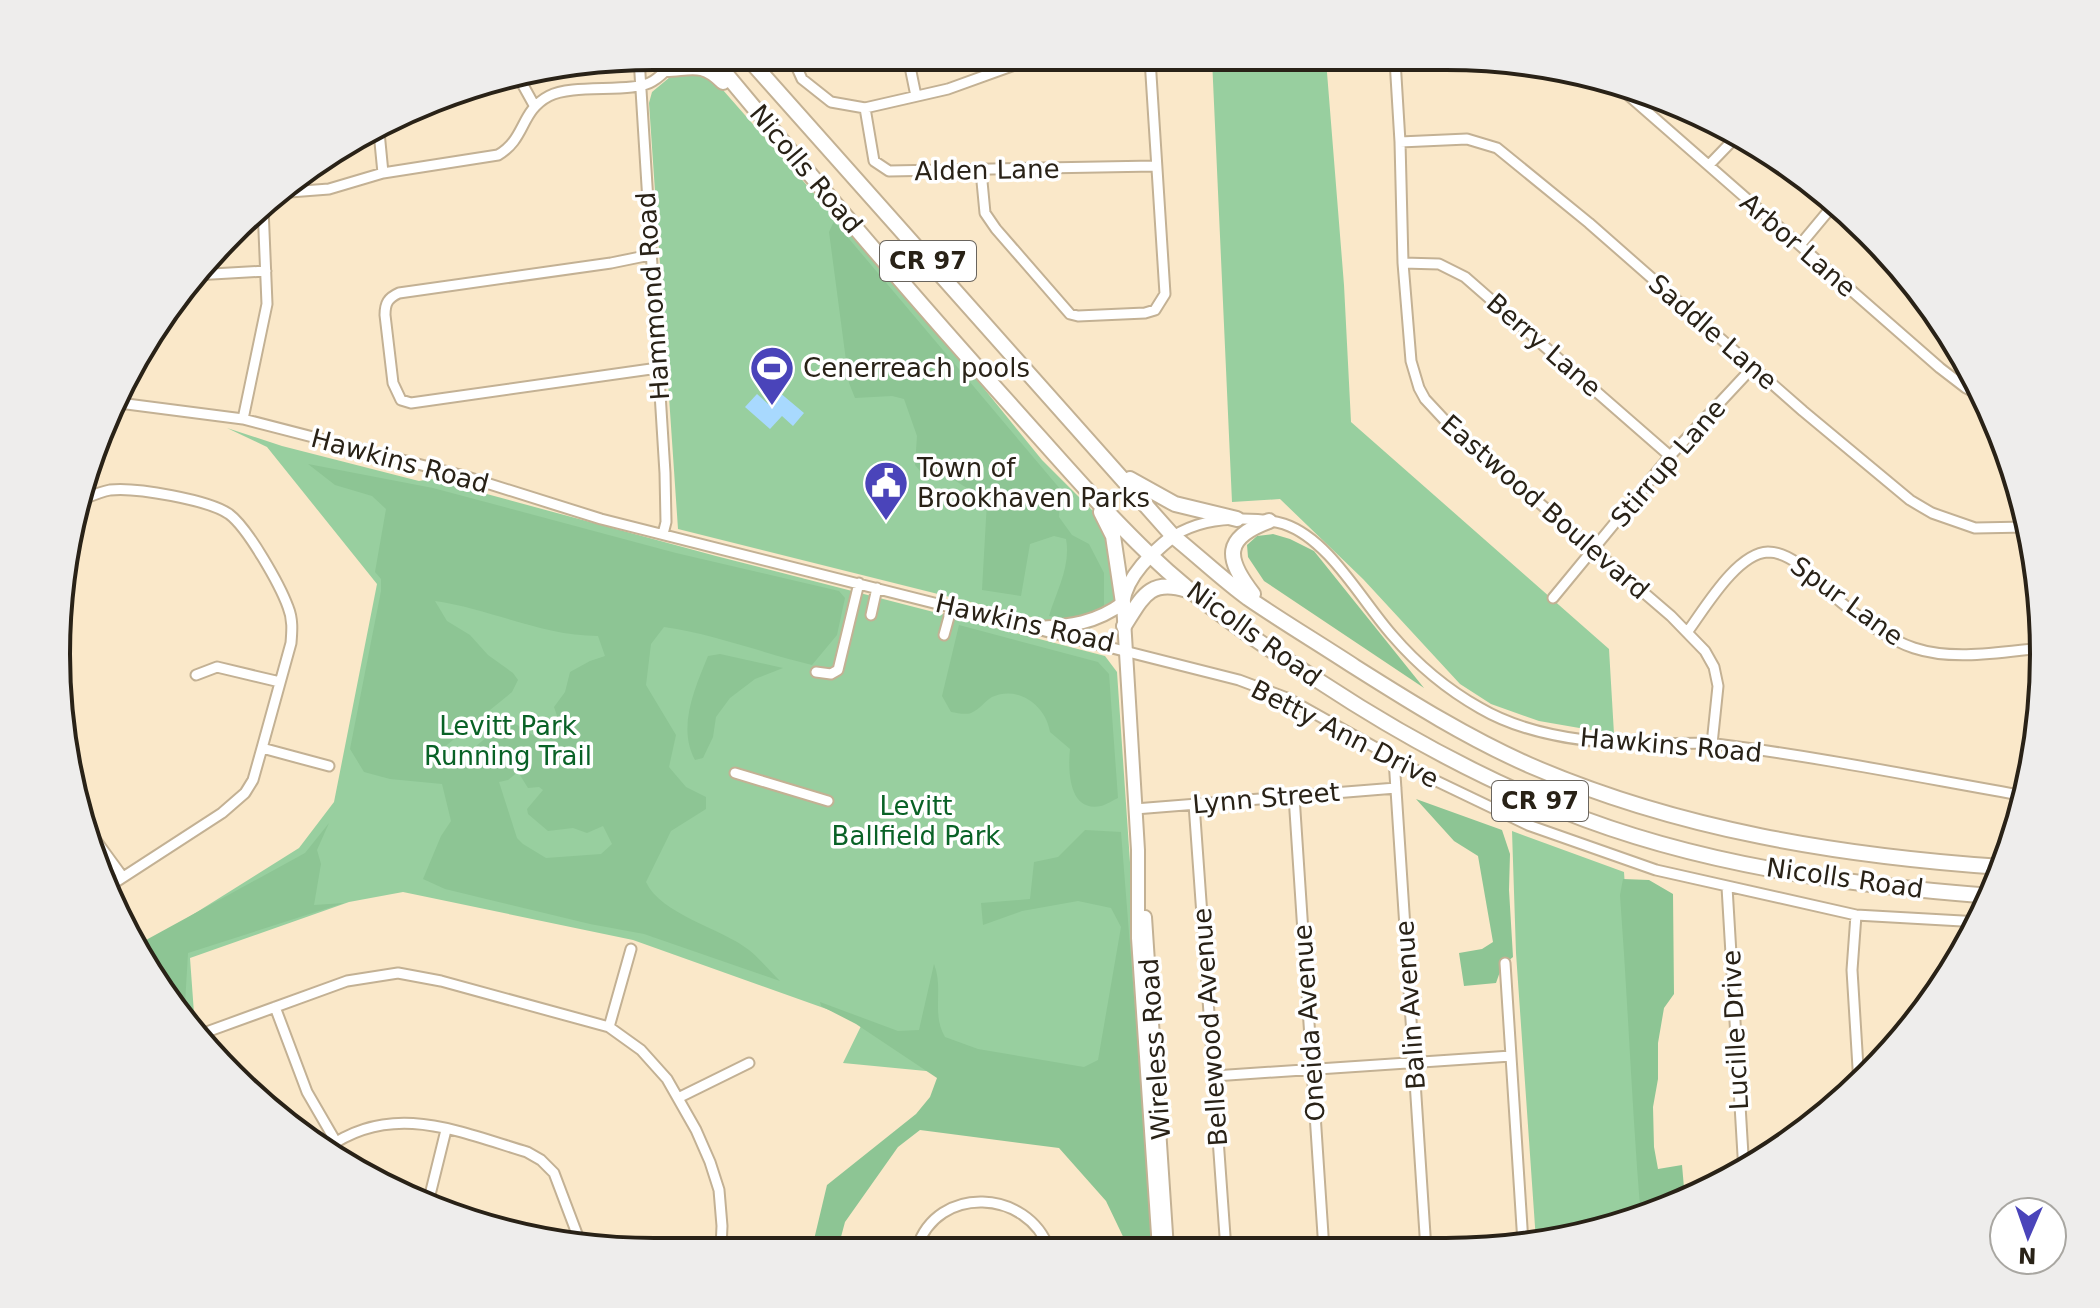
<svg xmlns="http://www.w3.org/2000/svg" width="2100" height="1308" font-family="'DejaVu Sans',sans-serif">
  <rect width="100%" height="100%" fill="#fae8c9"/>
  <!-- green -->
  <path fill="#98cf9f" d="M 1212,59 L 1326,60 L 1344,285 L 1351,422 L 1609,649 L 1614,734 L 1539,721 L 1491,704 L 1460,684 L 1363,579 L 1280,499 L 1232,502 Z
    M 676,72 L 708,73 L 965,365 L 1042,460 L 1103,521 L 1118,573 L 1115,608 L 1107,618 L 1086,631 L 678,529 L 649,103 L 652,92 Z
    M 227,428 L 282,446 L 419,481 L 431,479 L 716,556 L 1105,656 L 1117,672 L 1145,1082 L 978,1076 L 843,1063 L 863,1022 L 633,940 L 403,892 L 349,902 L 190,958 L 195,1027 L 157,987 L 148,969 L 150,961 L 142,957 L 138,949 L 299,848 L 334,802 L 377,584 L 267,447 Z
    M 1512,831 L 1624,872 L 1646,1217 L 1536,1241 L 1516,953 Z"/>
  <!-- forest -->
  <path fill="#8dc594" fill-rule="evenodd" d="M 834,221 L 1061,490 L 1059,517 L 1072,535 L 1089,544 L 1104,573 L 1104,610 L 1071,620 L 1049,616 C 1057,590 1071,566 1066,539 L 1054,536 L 1030,544 L 1021,596 L 982,590 L 987,501 L 945,474 L 926,478 L 915,465 L 917,436 L 904,399 L 892,396 L 855,398 L 849,383 L 829,232 Z
    M 308,464 L 433,488 L 676,553 L 839,591 L 845,598 L 837,635 L 812,665 C 762,653 714,634 664,627 L 651,644 L 646,685 L 676,735 L 669,767 L 686,787 L 706,797 L 706,809 L 671,831 L 646,882 C 660,914 723,929 749,950 C 760,959 770,971 780,981 L 644,934 L 590,924 L 445,889 L 423,879 L 441,836 L 451,821 L 442,784 L 390,779 L 364,772 L 350,749 L 381,591 L 381,579 L 375,572 L 386,509 L 372,496 L 335,485 ZM 435,601 C 491,609 542,636 598,636 L 605,656 L 590,661 L 570,672 L 565,692 L 554,707 L 560,725 L 542,741 L 508,719 L 468,753 L 465,766 L 449,769 L 431,761 L 437,753 L 512,692 L 518,680 L 513,673 L 488,655 L 470,635 L 447,621 ZM 518,772 L 528,788 L 539,787 L 543,790 L 527,809 L 528,814 L 548,831 L 573,828 L 587,833 L 603,826 L 612,844 L 601,854 L 546,858 L 523,844 L 517,838 L 499,782 L 508,780 Z
    M 1273,534 L 1290,539 L 1314,551 L 1424,688 L 1264,581 L 1248,557 L 1247,545 L 1257,536 Z
    M 959,625 L 1098,662 L 1109,674 L 1118,798 C 1113,800 1106,805 1101,806 C 1068,813 1068,769 1070,749 L 1050,732 C 1046,706 1019,685 992,697 C 985,701 979,710 971,713 C 966,715 957,713 951,712 L 942,696 Z
    M 720,654 L 783,668 L 755,679 L 730,698 L 716,717 L 713,737 L 703,758 L 695,760 C 677,727 695,688 708,656 Z
    M 1416,799 L 1502,830 L 1510,854 L 1509,890 L 1513,957 L 1502,966 L 1496,983 L 1464,986 L 1459,953 L 1482,949 L 1493,942 L 1478,856 L 1454,841 Z
    M 329,823 L 317,850 L 321,864 L 314,905 L 344,903 L 188,953 L 185,1004 L 179,1010 L 156,984 L 162,970 L 146,940 L 305,853 Z
    M 1085,830 L 1121,832 L 1154,1249 L 1129,1249 L 1106,1201 L 1059,1148 L 920,1130 L 898,1147 L 845,1222 L 838,1248 L 812,1248 L 827,1185 L 916,1114 L 930,1097 L 937,1078 L 856,1024 L 821,1006 L 820,1002 L 898,1031 L 919,1030 L 934,964 C 944,989 931,1013 945,1037 L 978,1049 L 1084,1067 L 1098,1060 L 1121,927 L 1111,908 L 1078,901 L 1022,911 L 983,925 L 981,903 L 1030,899 L 1034,862 L 1058,857 Z
    M 1623,879 L 1649,880 L 1673,894 L 1674,994 L 1664,1008 L 1658,1043 L 1658,1079 L 1653,1107 L 1654,1147 L 1658,1169 L 1682,1165 L 1685,1199 L 1641,1219 C 1632,1111 1628,1003 1620,895 Z"/>
  <!-- water -->
  <path fill="#a8d9fe" d="M 779,392 L 804,413 L 793,426 L 782,416 L 770,429 L 745,407 L 757,394 L 768,404 Z"/>
  <g fill="none" stroke-linecap="round" stroke-linejoin="round">
    <!-- minor casing -->
    <g stroke="#c3b194" stroke-width="13">
      <path id="minor" d="M 792,57 L 802,79 L 831,102 L 865,108 L 948,89 L 1034,58
        M 908,57 L 916,96
        M 639,58 L 665,473 L 666,522 L 663,534
        M 1395,60 L 1400,142 L 1403,263 L 1411,361 L 1419,388 L 1425,399 L 1452,428 L 1671,616 L 1705,651 L 1714,667 L 1718,686 L 1712,744
        M 519,78 L 534,105
        M 1619,87 L 1940,368 L 1966,388 L 1982,396
        M 865,108 L 874,161 L 889,171 L 1155,166
        M 379,132 L 383,173
        M 1400,142 L 1467,139 L 1497,148 L 1589,223 L 1803,411 L 1910,500 L 1932,513 L 1975,528 L 2027,527
        M 1709,165 L 1736,137
        M 981,171 L 985,213 L 996,229 L 1070,314 L 1078,316 L 1145,313 L 1155,310 L 1165,294 L 1150,59
        M 277,193 L 329,189 L 383,173 L 498,155 C 526,139 520,111 549,96 C 574,83 633,94 653,81 C 663,75 672,64 681,56
        M 1800,245 L 1835,203
        M 650,255 L 611,263 L 399,293 C 388,298 385,303 385,315 L 393,383 L 401,400 L 411,403 L 658,368
        M 1403,263 L 1439,264 L 1465,277 L 1670,456
        M 195,275 L 266,271
        M 119,403 L 243,419 L 464,476 L 601,519 L 1239,680 L 1287,698 L 1428,777 L 1528,825 L 1656,870 L 1856,915 L 1980,922
        M 243,419 L 267,304 L 263,207
        M 81,500 C 91,496 100,492 110,490 C 136,487 209,500 229,514 C 248,528 280,585 288,607 C 293,619 292,631 291,643 L 262,748 L 253,780 L 245,793 L 222,813 L 108,887
        M 1173,536 C 1195,523 1216,519 1242,519 C 1256,519 1271,520 1284,524 C 1329,539 1361,600 1392,635 C 1416,663 1448,690 1480,708 C 1531,738 1598,744 1656,744 C 1675,744 1696,742 1716,744 C 1820,757 1923,778 2026,796
        M 1553,598 L 1670,456 L 1753,367
        M 871,615 L 877,588
        M 1688,631 C 1705,608 1737,553 1768,552 C 1796,552 1822,587 1842,603 C 1864,621 1887,639 1914,648 C 1953,661 2001,652 2041,648
        M 944,635 L 952,606
        M 816,672 L 831,674 L 838,670 L 859,583
        M 196,675 L 217,667 L 280,682
        M 262,748 L 329,766
        M 1394,759 L 1426,1250
        M 735,773 L 828,801
        M 1294,796 L 1324,1250
        M 1194,804 L 1226,1250
        M 1135,809 L 1396,788
        M 84,824 L 122,876
        M 1727,887 L 1744,1172
        M 1856,915 L 1852,970 L 1859,1084
        M 1505,963 L 1523,1243
        M 275,1007 L 307,1092 L 336,1142
        M 609,1027 L 631,949
        M 201,1034 L 347,981 L 398,973 L 441,981 L 609,1027 L 641,1050 L 667,1079 L 696,1130 L 710,1162 L 719,1190 L 722,1226 L 721,1248
        M 1214,1076 L 1511,1056
        M 678,1098 L 749,1063
        M 326,1149 C 391,1101 457,1131 527,1152 L 541,1160 L 554,1173 L 582,1247
        M 427,1207 L 446,1130
        M 917,1248 C 937,1184 1028,1189 1049,1249"/>
    </g>
    <!-- major casing -->
    <g stroke="#c3b194" stroke-width="16">
      <path id="major" d="M 1038,628 C 1070,626 1096,623 1123,603
        M 1145,917 L 1167,1249
        M 1159,1249 L 1138,938 L 1138,850 L 1123,603 C 1127,575 1152,553 1173,536"/>
    </g>
    <!-- highway casing -->
    <g stroke="#c3b194" stroke-width="18">
      <path id="highway" d="M 668,56 L 666,69 C 692,68 703,61 723,82
        M 711,56 C 808,173 906,289 1008,402 C 1054,453 1099,506 1149,554 C 1201,604 1262,645 1322,683 C 1398,733 1477,776 1561,810 C 1697,865 1846,885 1991,896
        M 747,57 L 1173,536 C 1198,556 1222,579 1248,598 C 1283,622 1320,644 1355,667 C 1412,703 1468,738 1529,765 C 1679,830 1840,856 2002,867
        M 1130,479 L 1175,504 L 1237,519
        M 1101,512 L 1113,536 L 1123,603
        M 1253,594 C 1225,558 1223,538 1269,521
        M 1124,626 C 1142,598 1149,578 1187,590"/>
    </g>
    <!-- minor -->
    <use href="#minor" stroke="#fff" stroke-width="9"/>
    <!-- major -->
    <use href="#major" stroke="#fff" stroke-width="12"/>
    <!-- highway -->
    <use href="#highway" stroke="#fff" stroke-width="14"/>
  </g>
  <!-- icons -->
  <defs>
    <g id="stadium-pin" transform="scale(2.3)"><path d="M0 17L-7.5 6A9.5 9.5 0 1 1 7.5 6Z" fill="#4a44ba" stroke="#fff"/><path d="M0-5a6.5 5 0 1 0 0 10a6.5 5 0 1 0 0-10ZM-3.5-1.8h7v3.6h-7Z" fill="#fff"/></g>
    <g id="civic-pin" transform="scale(2.3)"><path d="M0 17L-7.5 6A9.5 9.5 0 1 1 7.5 6Z" fill="#4a44ba" stroke="#fff"/><path d="M-.6-6.5H3V-4.5H.6V-3L4-1V1h2V6H-6V1h2V-1L-.6-3ZM-1.2 2.5V6h2.4V2.5Z" fill="#fff"/></g>
  </defs>
  <g fill-rule="evenodd">
    <use href="#stadium-pin" x="772" y="368"/>
    <use href="#civic-pin" x="886" y="483"/>
  </g>
  <g text-anchor="middle" stroke-width="7" stroke-linejoin="round" paint-order="stroke">
    <!-- shield labels -->
    <g fill="#fff" stroke="#69645d" stroke-width="2">
      <rect x="880" y="241" width="96" height="40" rx="6"/>
      <rect x="1492" y="781" width="96" height="40" rx="6"/>
    </g>
    <g font-size="24" font-weight="bold" fill="#292217">
      <text x="928" y="269">CR 97</text>
      <text x="1540" y="809">CR 97</text>
    </g>
    <!-- street labels -->
    <g font-size="26" fill="#292217" stroke="#fff">
      <text transform="translate(806 169) rotate(50)" y="9">Nicolls Road</text>
      <text transform="translate(987 170) rotate(-1)" y="9">Alden Lane</text>
      <text transform="translate(1798 245) rotate(41)" y="9">Arbor Lane</text>
      <text transform="translate(653 296) rotate(-94)" y="9">Hammond Road</text>
      <text transform="translate(1713 332) rotate(41)" y="9">Saddle Lane</text>
      <text transform="translate(1544 345) rotate(41)" y="9">Berry Lane</text>
      <text transform="translate(400 461) rotate(15)" y="9">Hawkins Road</text>
      <text transform="translate(1668 463) rotate(-49)" y="9">Stirrup Lane</text>
      <text transform="translate(1545 507) rotate(41)" y="9">Eastwood Boulevard</text>
      <text transform="translate(1847 601) rotate(36)" y="9">Spur Lane</text>
      <text transform="translate(1025 623) rotate(13)" y="9">Hawkins Road</text>
      <text transform="translate(1254 634) rotate(36)" y="9">Nicolls Road</text>
      <text transform="translate(1345 734) rotate(27)" y="9">Betty Ann Drive</text>
      <text transform="translate(1671 745) rotate(5)" y="9">Hawkins Road</text>
      <text transform="translate(1266 798) rotate(-5)" y="9">Lynn Street</text>
      <text transform="translate(1845 878) rotate(8)" y="9">Nicolls Road</text>
      <text transform="translate(1410 1005) rotate(-94)" y="9">Balin Avenue</text>
      <text transform="translate(1309 1023) rotate(-94)" y="9">Oneida Avenue</text>
      <text transform="translate(1210 1027) rotate(-94)" y="9">Bellewood Avenue</text>
      <text transform="translate(1735 1030) rotate(-93)" y="9">Lucille Drive</text>
      <text transform="translate(1155 1049) rotate(-94)" y="9">Wireless Road</text>
    </g>
    <!-- poi labels -->
    <g font-size="26" fill="#292217" stroke="#fff" text-anchor="start">
      <text x="803" y="377">Cenerreach pools</text>
      <text x="917" y="477">Town of<tspan x="917" dy="30">Brookhaven Parks</tspan></text>
    </g>
    <!-- park labels -->
    <g font-size="26" fill="#096226" stroke="#fff">
      <text x="508" y="735">Levitt Park<tspan x="508" dy="30">Running Trail</tspan></text>
      <text x="916" y="815">Levitt<tspan x="916" dy="30">Ballfield Park</tspan></text>
    </g>
  </g>
  <!-- crop -->
  <path d="M0 0H2100V1308H0ZM654 70H1446A584 584 0 0 1 2030 654V654A584 584 0 0 1 1446 1238H654A584 584 0 0 1 70 654V654A584 584 0 0 1 654 70Z" fill="#eeedec" fill-rule="evenodd"/>
  <path fill="none" stroke="#292217" stroke-width="4" d="M654 70H1446A584 584 0 0 1 2030 654V654A584 584 0 0 1 1446 1238H654A584 584 0 0 1 70 654V654A584 584 0 0 1 654 70Z"/>
  <!-- north arrow -->
  <g transform="translate(2028 1236) rotate(182)"><circle r="38" fill="#ffffff" stroke="#a9a7a2" stroke-width="2"/>
  <path d="M0-6L14 30L0 20L-14 30Z" fill="#4a44ba"/>
  <text y="-12" font-size="22" font-weight="bold" text-anchor="middle" fill="#292217">N</text>
  </g>
</svg>
